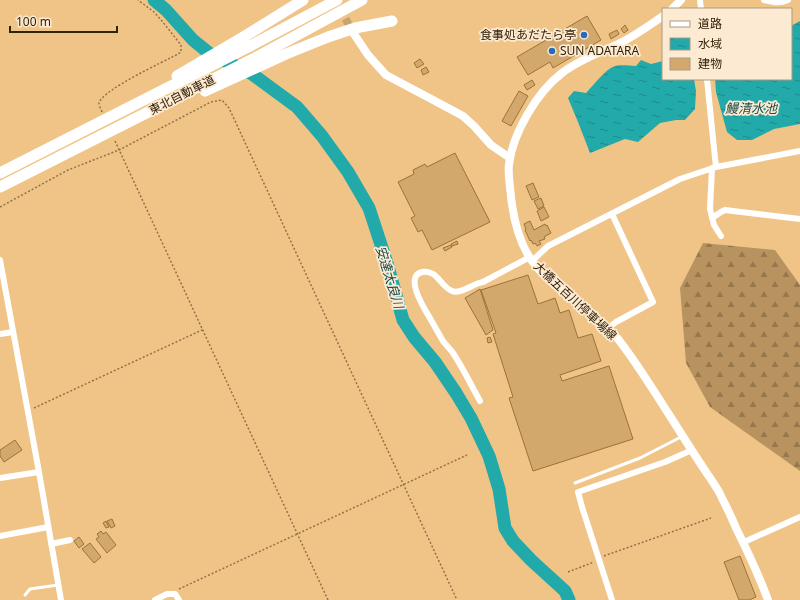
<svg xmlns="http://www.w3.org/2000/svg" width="800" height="600" font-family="'Noto Sans','Noto Sans JP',sans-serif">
  <defs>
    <pattern id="forest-firs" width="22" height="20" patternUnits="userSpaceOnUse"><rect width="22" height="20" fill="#b8935f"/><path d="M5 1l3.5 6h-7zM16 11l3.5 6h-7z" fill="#96784c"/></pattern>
    <pattern id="water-ripples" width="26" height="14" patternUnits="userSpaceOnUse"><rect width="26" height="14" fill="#22a9a9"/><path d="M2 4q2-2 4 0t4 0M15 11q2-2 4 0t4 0" fill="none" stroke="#1e8988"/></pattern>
  </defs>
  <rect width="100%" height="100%" fill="#f0c487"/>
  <!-- forest -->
  <path fill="url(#forest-firs)" d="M 703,243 L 775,250 L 800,285 L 800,471 L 710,407 L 686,363 L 680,288 Z"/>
  <!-- water -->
  <path fill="url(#water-ripples)" d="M 800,21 L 800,124 L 774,129 L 752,140 L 737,140 L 727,132 L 716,92 L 715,79 L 791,79 L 791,26 Z
    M 641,60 L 651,64 L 663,61 L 663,79 L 694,79 L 696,91 L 695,109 L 685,120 L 676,120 L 660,123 L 638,142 L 625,139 L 590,153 L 578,122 L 568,98 L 574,91 L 586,93 C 592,87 606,69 613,67 C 620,64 629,66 636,66 Z"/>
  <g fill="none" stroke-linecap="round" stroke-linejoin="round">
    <!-- river -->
    <path stroke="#22a9a9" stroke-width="13" d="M 154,0 L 166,10 L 193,40 L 209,53 L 252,74 L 297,107 L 322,136 L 348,172 L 369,208 L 387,263 L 403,320 L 414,337 L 435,362 L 456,393 L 471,418 L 489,456 L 499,489 L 505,528 L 513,541 L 531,560 L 565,591 L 569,600"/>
  </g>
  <!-- building -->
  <path fill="#d3a86c" stroke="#9b7337" d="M 587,16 L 601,40 L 553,68 L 550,62 L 528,75 L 517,57 Z
    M 625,25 L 628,30 L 624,33 L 621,29 Z
    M 617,30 L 619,34 L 611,39 L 609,34 Z
    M 420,59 L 424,64 L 417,68 L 414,63 Z
    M 426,67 L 429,72 L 423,75 L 421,70 Z
    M 532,80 L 535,85 L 527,90 L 524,85 Z
    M 519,91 L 528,96 L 511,126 L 502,121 Z
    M 455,153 L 490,222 L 432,250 L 422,230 L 418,232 L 411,218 L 415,216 L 398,182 L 414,174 L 413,170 L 425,164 L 427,167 Z
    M 533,183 L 539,197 L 532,200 L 526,186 Z
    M 541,198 L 544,206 L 538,209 L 534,201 Z
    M 544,207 L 549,217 L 541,221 L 537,211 Z
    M 530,221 L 534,230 L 545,224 L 546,226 L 547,225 L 551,233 L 544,237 L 545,239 L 539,241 L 541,244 L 537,246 L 535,243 L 533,244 L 531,240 L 530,241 L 525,230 L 526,229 L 524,224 Z
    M 457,241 L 458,244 L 452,246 L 451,244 Z
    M 451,245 L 452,247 L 445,251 L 443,248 Z
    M 528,275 L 538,304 L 555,298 L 560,313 L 569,310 L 578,338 L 592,334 L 601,361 L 560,375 L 562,381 L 609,366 L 633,439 L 533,471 L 509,398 L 513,397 L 493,334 L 496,333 L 481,290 Z
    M 480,289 L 493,330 L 486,335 L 465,298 Z
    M 490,337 L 492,342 L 488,343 L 487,338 Z
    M 15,440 L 22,450 L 4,462 L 0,456 L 0,450 Z
    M 112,519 L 115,526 L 111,528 L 107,521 Z
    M 106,521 L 109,527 L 106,528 L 103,523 Z
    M 101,531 L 103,534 L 106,532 L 116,545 L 107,553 L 96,539 L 99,537 L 97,534 Z
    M 79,537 L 84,544 L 79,548 L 74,541 Z
    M 90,543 L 101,557 L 94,563 L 82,549 Z
    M 740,556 L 756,597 L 749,600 L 739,600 L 724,562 Z"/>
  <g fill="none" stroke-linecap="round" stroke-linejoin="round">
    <!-- secondary-tunnel -->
    <path stroke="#caa46e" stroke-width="8" stroke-dasharray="8 4" stroke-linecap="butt" d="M 340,8 L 353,33"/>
    <!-- path -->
    <path stroke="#907247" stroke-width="1.5" stroke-dasharray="2 2" stroke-linecap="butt" d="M 102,112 C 101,109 99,106 99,103 C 102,90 165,61 178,54 L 181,52 L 181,45 L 162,21 L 154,12 L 138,0
      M 115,141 L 328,600
      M 0,207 L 68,170 L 119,150 L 211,102 L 222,100 L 229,108 L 457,600
      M 34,408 L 202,330
      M 604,556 L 711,518
      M 568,572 L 594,562
      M 179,589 L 467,455"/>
    <!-- lane -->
    <path stroke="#fff" stroke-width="3" d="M 575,483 L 640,458 L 681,437
      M 25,595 L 30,589 L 58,585"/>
    <!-- street -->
    <path stroke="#fff" stroke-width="6" d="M 700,0 L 701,9
      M 764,0 C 773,2 779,4 788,0
      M 707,79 L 712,129 L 716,167
      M 712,168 L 710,209 L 714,225 L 721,236
      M 712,218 L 721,212 L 725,210 L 800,219
      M 0,260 L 39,472 L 61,600
      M 532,261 L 548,246 L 680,179 L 716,167 L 800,151
      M 607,329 L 616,322 L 653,302 L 612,214
      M 0,334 L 13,332
      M 480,401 C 471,385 463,368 453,353 C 450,349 446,345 443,341 C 439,334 435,327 431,320 C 426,311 403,277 422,272 C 437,269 441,287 452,291 C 460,295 474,283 483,282 L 530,257
      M 0,478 L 39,472
      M 0,536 L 48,527
      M 744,542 L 800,517
      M 51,544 L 70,540
      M 155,600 L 167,594 L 175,594 L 179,600
      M 612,600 L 582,507 L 578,492 L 665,462 L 692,450"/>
    <!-- secondary -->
    <path stroke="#fff" stroke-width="8" d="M 672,9 L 681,0
      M 663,16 C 650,25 636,35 622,42 C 602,52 580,59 562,73 C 537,92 513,133 509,164 C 508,172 509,179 510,187 C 512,212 517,240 532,261 C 555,293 593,309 618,339 C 637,363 653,390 670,416 C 682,435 694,454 706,472 C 712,481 718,489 722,498 C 727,508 732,518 736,528 C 748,552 759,576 768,600
      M 354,34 L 368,55 L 386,75 L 435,101 L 463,116 L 474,126 L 491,145 L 510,158"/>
    <!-- highway -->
    <path stroke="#fff" stroke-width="11" d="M 177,76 L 245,36 L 303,0
      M 205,91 L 286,54 L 328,37 L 355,28 L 392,21
      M 0,173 L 242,50 L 252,45 L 337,0
      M 0,187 L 253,59 L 362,0"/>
  </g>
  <!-- markers -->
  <g fill="#266bbc" stroke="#fcead2" stroke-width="1.5">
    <circle cx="584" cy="35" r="4"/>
    <circle cx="552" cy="51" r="4"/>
  </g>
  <g text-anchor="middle" stroke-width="3.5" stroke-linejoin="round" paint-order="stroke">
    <!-- poi labels -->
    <g font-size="12" fill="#322208" stroke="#fcead2" text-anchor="end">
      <text x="576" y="39">食事処あだたら亭</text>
      <text x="560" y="55" text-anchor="start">SUN ADATARA</text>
    </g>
    <!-- street labels -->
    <g font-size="12" fill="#322208" stroke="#fcead2">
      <text transform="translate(182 95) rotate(-27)" y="4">東北自動車道</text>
      <text transform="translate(575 301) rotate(43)" y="4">大橋五百川停車場線</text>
    </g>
    <!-- water labels -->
    <g font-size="13" font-style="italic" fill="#174c4c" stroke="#fcead2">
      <text x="751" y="113">鰻清水池</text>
      <text transform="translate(390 277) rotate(73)" y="5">安達太良川</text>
    </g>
  </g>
  <!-- legend -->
  <rect x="662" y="8" width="130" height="72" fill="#fcead2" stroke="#ab9a81"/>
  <rect x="670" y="21" width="20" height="6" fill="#ffffff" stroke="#ab9a81"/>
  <text x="698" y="28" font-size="12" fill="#322208">道路</text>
  <rect x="670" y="38" width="20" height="12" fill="url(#water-ripples)" stroke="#ab9a81"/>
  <text x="698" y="48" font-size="12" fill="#322208">水域</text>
  <rect x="670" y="58" width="20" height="12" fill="#d3a86c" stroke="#ab9a81"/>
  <text x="698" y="68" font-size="12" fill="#322208">建物</text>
  <!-- scale -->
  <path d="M10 26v6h107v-6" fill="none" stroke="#322208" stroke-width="2"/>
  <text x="16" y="26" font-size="12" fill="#322208" stroke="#fcead2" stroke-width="3" paint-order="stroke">100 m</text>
</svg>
